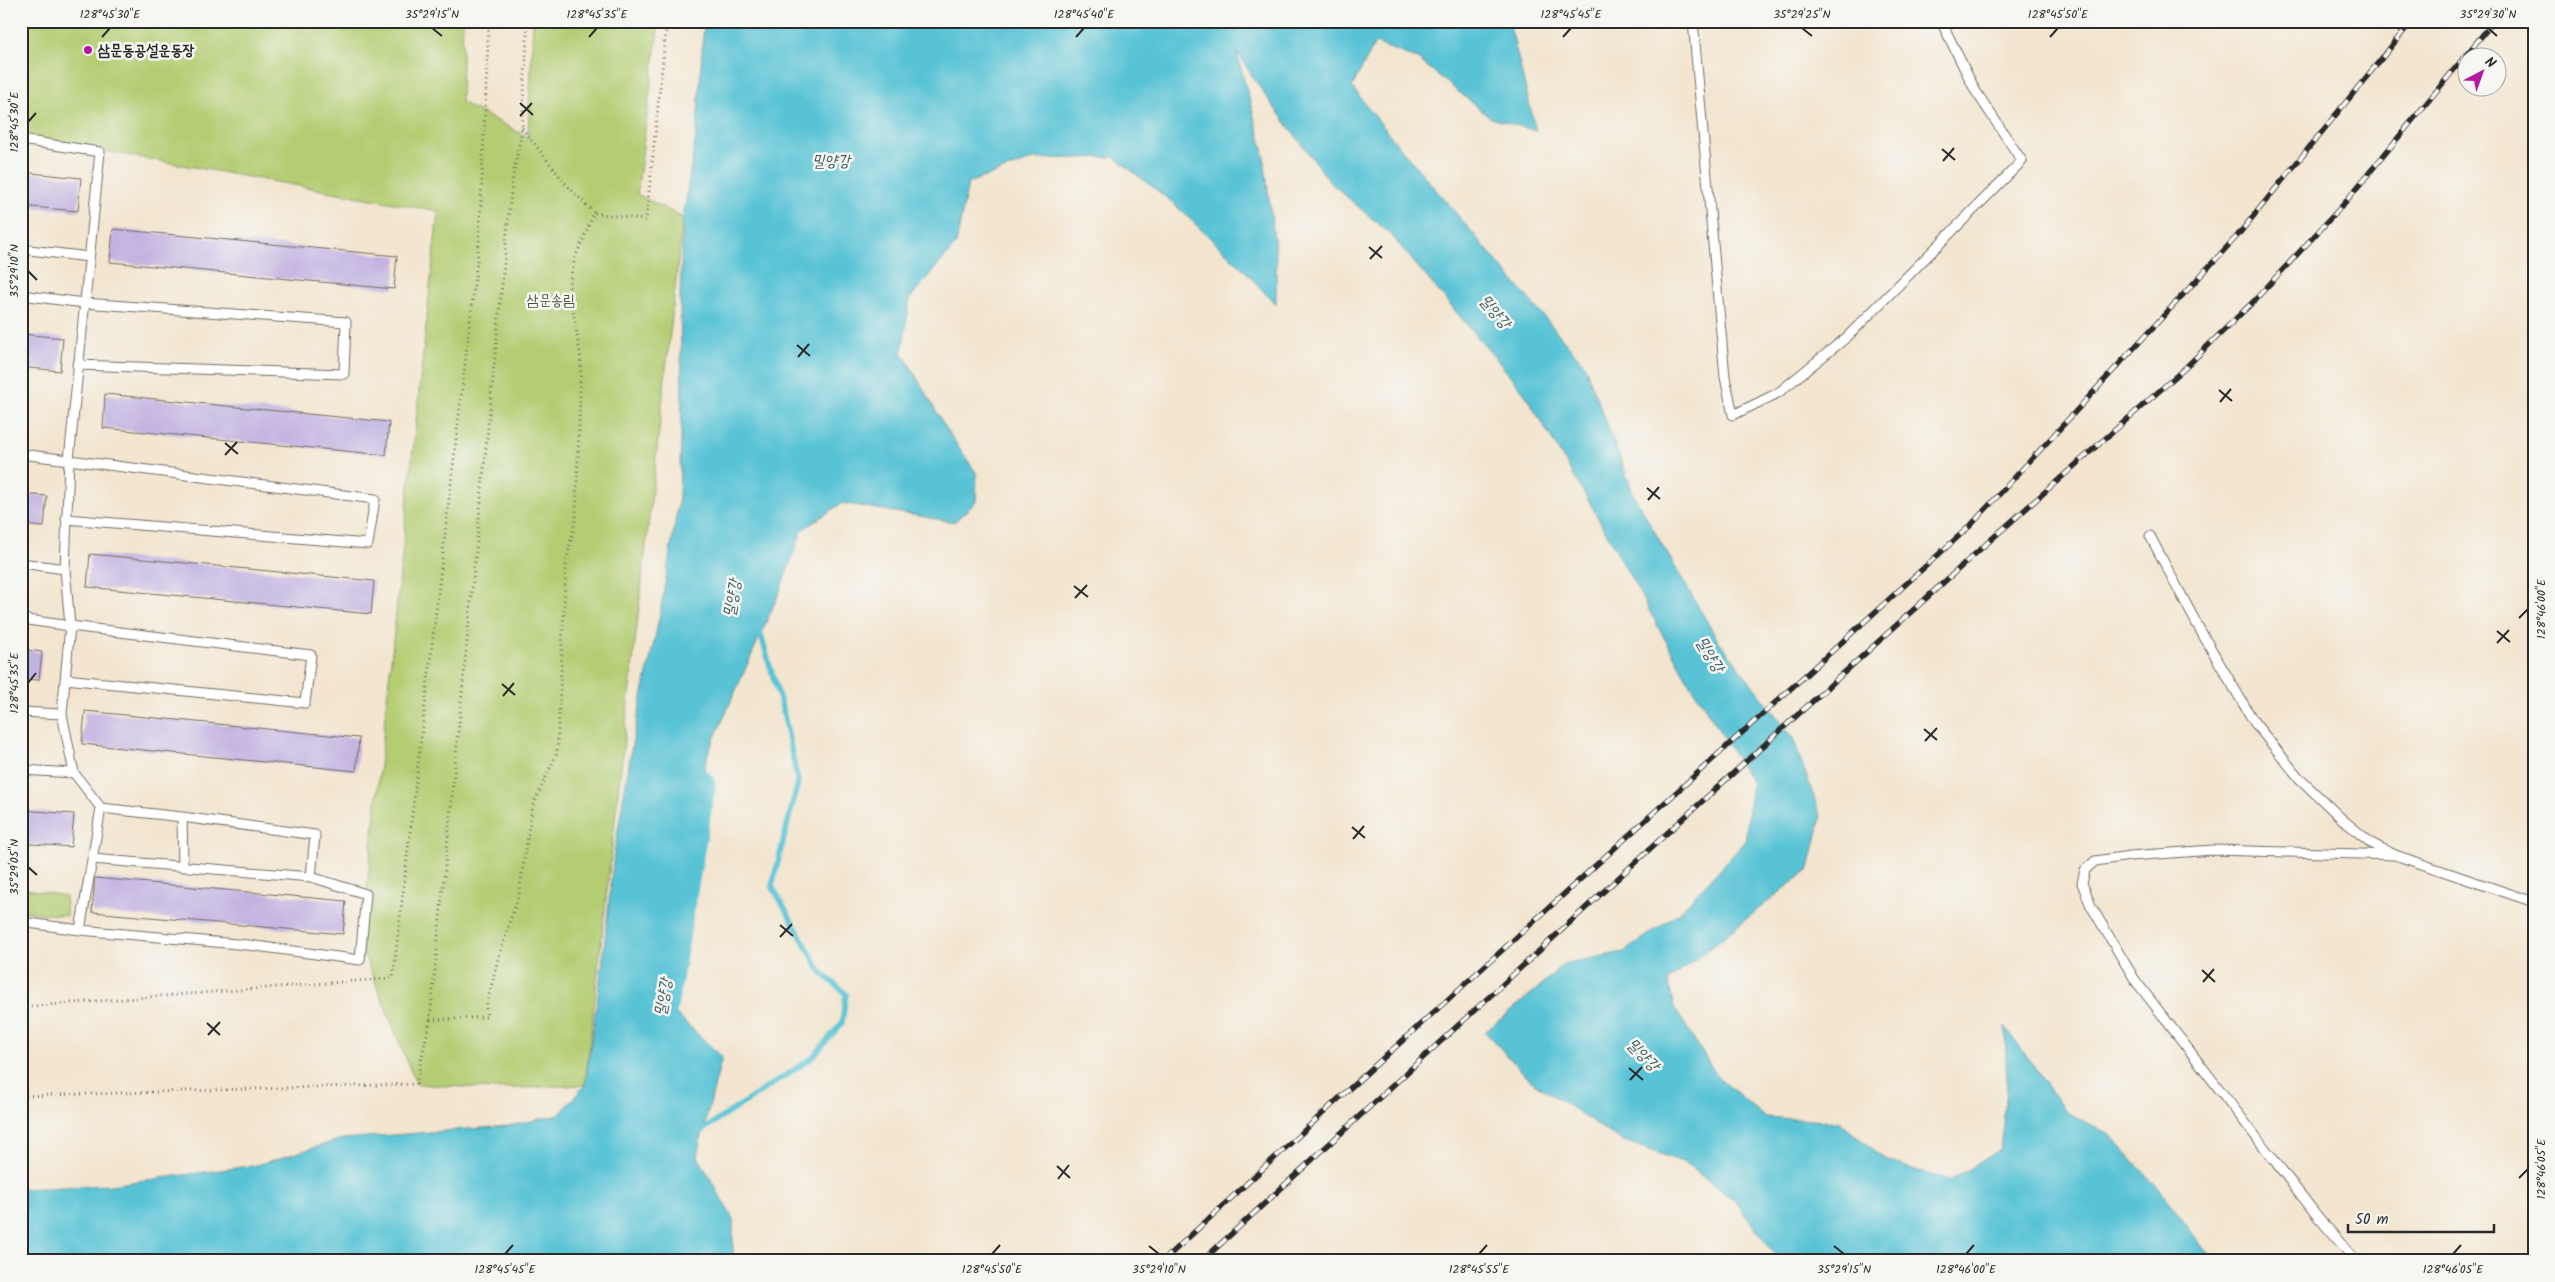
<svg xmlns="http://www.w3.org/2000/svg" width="2555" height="1282" font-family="Kalam,'Poor Story',sans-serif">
  <rect width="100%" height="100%" fill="#f6f6f2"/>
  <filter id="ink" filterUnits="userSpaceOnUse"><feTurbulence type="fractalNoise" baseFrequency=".02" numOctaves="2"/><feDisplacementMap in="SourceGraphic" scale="10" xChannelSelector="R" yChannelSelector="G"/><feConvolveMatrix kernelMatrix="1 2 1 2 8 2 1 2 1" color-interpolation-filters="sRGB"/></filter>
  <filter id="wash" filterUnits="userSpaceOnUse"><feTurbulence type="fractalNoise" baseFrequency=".0096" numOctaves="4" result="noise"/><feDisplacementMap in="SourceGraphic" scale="20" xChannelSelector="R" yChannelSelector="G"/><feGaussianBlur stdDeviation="1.12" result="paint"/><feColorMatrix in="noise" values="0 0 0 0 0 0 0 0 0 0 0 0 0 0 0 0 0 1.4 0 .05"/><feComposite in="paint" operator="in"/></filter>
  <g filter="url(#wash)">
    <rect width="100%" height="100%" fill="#f3e5cf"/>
    <!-- green -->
    <path fill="#b4cd73" stroke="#707c4f" d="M 21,21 L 463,21 L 461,102 L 528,137 L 533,21 L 659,21 L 637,194 L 683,218 L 585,1085 L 495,1089 L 416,1084 L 361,947 L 438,211 L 21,136 Z
      M 21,888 L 65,896 L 67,916 L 21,911 Z"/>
    <!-- water -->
    <path fill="#59c3d5" stroke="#427780" d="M 704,21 L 1509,21 L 1536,131 L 1491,118 L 1418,59 L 1375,43 L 1352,87 L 1392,138 L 1584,364 L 1635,498 L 1716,637 L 1793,738 L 1821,817 L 1809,869 L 1668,981 L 1674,1007 L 1717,1076 L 1765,1117 L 1839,1122 L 1888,1161 L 1950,1181 L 2000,1149 L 2007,1091 L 2005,1026 L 2065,1111 L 2109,1134 L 2164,1195 L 2213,1261 L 1780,1261 L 1734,1200 L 1685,1163 L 1619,1139 L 1531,1081 L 1485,1032 L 1536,990 L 1563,964 L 1624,952 L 1680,912 L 1745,842 L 1752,783 L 1686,677 L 1591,505 L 1523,391 L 1391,235 L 1331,183 L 1262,91 L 1236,51 L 1263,149 L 1276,255 L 1276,305 L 1243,269 L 1172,202 L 1114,157 L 1034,159 L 968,183 L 956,244 L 910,298 L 902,352 L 947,430 L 977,474 L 976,502 L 954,522 L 842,503 L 802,530 L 780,591 L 708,753 L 672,912 L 663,971 L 674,1012 L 722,1057 L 697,1155 L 733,1219 L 733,1261 L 21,1261 L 21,1189 L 110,1185 L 257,1165 L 342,1139 L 508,1126 L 559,1115 L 585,1085 L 602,967 L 614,854 L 634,734 L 660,614 L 679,498 L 682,404 L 680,297 L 683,218 L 697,129 Z"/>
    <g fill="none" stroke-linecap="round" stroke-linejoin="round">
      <!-- stream -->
      <path stroke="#59c3d5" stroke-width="5.5" d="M 698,1133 L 812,1058 L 842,1023 L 846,994 L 821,972 L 772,886 L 798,782 L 783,711 L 759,628"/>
      <!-- river -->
      <path stroke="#59c3d5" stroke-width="35" d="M 657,1025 L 698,786"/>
    </g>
    <g id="blocks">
      <!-- building -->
      <path fill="#c2b2e1" d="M 21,172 L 81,178 L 78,211 L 21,206 Z
        M 113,229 L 397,256 L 394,289 L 110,262 Z
        M 21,334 L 63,338 L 60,371 L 21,367 Z
        M 105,394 L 389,422 L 386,455 L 103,428 Z
        M 21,494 L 47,496 L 44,527 L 21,525 Z
        M 90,554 L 374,581 L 371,614 L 87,587 Z
        M 21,649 L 42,652 L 39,680 L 21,679 Z
        M 85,711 L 359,738 L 356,771 L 82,744 Z
        M 21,810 L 74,814 L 71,847 L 21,843 Z
        M 95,878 L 346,901 L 343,934 L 92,912 Z"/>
    </g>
  </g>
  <g filter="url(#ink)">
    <use href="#blocks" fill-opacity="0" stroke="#716c64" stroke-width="1"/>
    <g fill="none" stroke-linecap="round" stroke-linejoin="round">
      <!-- service casing -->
      <g stroke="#716c64" stroke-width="11">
        <path id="service" d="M 1693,21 L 1725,377 L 1733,415 L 1778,393 L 1847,337 L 2022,161 L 1975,90 L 1941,21
          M 21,140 L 100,152 L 69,460 L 375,499 L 368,544 L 66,519
          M 21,249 L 89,257
          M 21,295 L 84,303 L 346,322 L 344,374 L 77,365
          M 21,454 L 69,460 L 65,569 L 70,626 L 311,655 L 305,703 L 65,679
          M 2150,536 L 2200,630 L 2254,722 L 2300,779 L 2342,819 L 2371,843 L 2395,855 L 2534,902
          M 21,563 L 65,569
          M 21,619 L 70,626 L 62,714
          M 21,712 L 62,714 L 74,773 L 101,808 L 80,930 L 21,922
          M 21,770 L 74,773
          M 101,808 L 182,817 L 183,867
          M 92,859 L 311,877
          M 80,930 L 248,945 L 360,960 L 366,894 L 311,877 L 315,835 L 182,817
          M 2356,1261 L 2318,1217 L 2135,980 L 2091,906 L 2082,883 L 2085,870 L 2095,861 L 2130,856 L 2213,850 L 2395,855"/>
      </g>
      <!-- path -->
      <path stroke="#716c64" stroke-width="3" stroke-dasharray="1 4" stroke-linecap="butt" d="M 522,128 L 565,183 L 594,213
        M 21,1007 L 393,978 L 479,244 L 489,21
        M 430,1020 L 487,1017 L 486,1007 L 498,959 L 519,894 L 532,807 L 557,753 L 566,564 L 576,517 L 581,360 L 569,284 L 575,258 L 594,213 L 646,220 L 667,21
        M 21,1096 L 416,1084 L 430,1020 L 512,182 L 522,128 L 528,21"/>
      <!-- service -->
      <use href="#service" stroke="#fff" stroke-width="9"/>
      <!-- rail casing -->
      <g stroke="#2b2b2b" stroke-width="5.5">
        <path id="rail" d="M 1163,1261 L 1348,1090 L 1971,525 L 2238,235 L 2412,21
          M 1202,1261 L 1665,835 L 1986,544 L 2184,369 L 2253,302 L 2342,206 L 2494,21"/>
      </g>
      <!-- rail -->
      <use href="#rail" stroke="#f6f6f2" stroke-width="4" stroke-dasharray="11" stroke-linecap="butt"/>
    </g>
  </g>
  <!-- ticks -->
  <path fill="none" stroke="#2b2b2b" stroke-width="2" d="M 432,28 L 442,36M 1802,28 L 1812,36M 2488,28 L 2497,36M 102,37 L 110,28M 589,37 L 597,28M 1076,37 L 1084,28M 1563,37 L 1571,28M 2050,37 L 2058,28M 520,103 L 533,115M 520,116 L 532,103M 28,122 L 36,113M 1942,149 L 1955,160M 1943,161 L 1954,148M 1369,247 L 1382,258M 1370,259 L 1382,246M 28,271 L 37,280M 797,345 L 810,356M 798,357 L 809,344M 2219,390 L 2232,401M 2220,402 L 2231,389M 225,443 L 238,454M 225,455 L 237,442M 1647,488 L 1660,499M 1648,500 L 1659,487M 1074,586 L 1088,597M 1075,598 L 1087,585M 2519,618 L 2528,609M 2497,631 L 2510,642M 2497,643 L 2509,630M 28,683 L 36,673M 502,684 L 515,695M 503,696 L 514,683M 1924,729 L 1937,740M 1925,741 L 1937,728M 1352,827 L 1365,838M 1353,839 L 1364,826M 28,867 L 37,875M 780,925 L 793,936M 780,937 L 792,924M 2202,970 L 2215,982M 2203,982 L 2214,969M 207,1023 L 220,1035M 208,1035 L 220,1022M 1629,1068 L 1643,1080M 1630,1080 L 1642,1067M 1057,1166 L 1070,1178M 2519,1178 L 2528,1169M 1058,1179 L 1069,1165M 1149,1246 L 1159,1254M 1834,1246 L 1844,1254M 505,1254 L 513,1245M 992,1254 L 1000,1245M 1479,1254 L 1487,1245M 1966,1254 L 1974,1245M 2453,1254 L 2461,1245"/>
  <!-- markers -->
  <circle fill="#b5179e" stroke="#f6f6f2" stroke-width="2" cx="88" cy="50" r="5"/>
  <g text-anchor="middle" stroke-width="5" stroke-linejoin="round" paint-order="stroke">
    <!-- poi labels -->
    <g font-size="15" font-weight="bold" fill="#2b2b2b" stroke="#f6f6f2" text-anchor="start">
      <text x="98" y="55">삼문동공설운동장</text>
    </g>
    <!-- park labels -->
    <g font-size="15" fill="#4d543d" stroke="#f6f6f2">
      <text x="551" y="305">삼문송림</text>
    </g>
    <!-- water labels -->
    <g font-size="16" font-style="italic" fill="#39595e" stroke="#f6f6f2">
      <text x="831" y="166">밀양강</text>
      <text transform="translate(1496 311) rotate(50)" y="6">밀양강</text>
      <text transform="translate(731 598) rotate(-80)" y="6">밀양강</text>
      <text transform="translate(1711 654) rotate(59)" y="6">밀양강</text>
      <text transform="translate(662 997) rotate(-80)" y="6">밀양강</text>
      <text transform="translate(1644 1054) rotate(46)" y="6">밀양강</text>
    </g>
  </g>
  <!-- margin -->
  <rect width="2555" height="1282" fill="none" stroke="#f6f6f2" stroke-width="55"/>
  <!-- north arrow -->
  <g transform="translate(2482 72) rotate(41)"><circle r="24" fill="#f6f6f2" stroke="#a5a5a2"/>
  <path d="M0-4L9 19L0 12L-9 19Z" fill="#b5179e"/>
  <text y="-8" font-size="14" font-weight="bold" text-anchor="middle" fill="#2b2b2b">N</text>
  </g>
  <!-- scale -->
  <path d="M2348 1224v8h146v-8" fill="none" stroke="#2b2b2b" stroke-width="2.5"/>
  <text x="2355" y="1224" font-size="15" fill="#2b2b2b" stroke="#f6f6f2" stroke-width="4" paint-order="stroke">50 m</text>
  <rect x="28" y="28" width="2500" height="1226" fill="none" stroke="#2b2b2b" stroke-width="2"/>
  <g font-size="12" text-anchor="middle" fill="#2b2b2b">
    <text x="110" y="18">128°45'30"E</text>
    <text x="432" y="18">35°29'15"N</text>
    <text x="597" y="18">128°45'35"E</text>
    <text x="1084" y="18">128°45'40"E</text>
    <text x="1571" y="18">128°45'45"E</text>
    <text x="1802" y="18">35°29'25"N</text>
    <text x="2058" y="18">128°45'50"E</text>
    <text x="2488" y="18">35°29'30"N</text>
    <text transform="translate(14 122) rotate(-90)" y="4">128°45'30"E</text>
    <text transform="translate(14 271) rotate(-90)" y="4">35°29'10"N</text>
    <text transform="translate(2541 609) rotate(-90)" y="4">128°46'00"E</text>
    <text transform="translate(14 683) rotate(-90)" y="4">128°45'35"E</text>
    <text transform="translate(14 867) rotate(-90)" y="4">35°29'05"N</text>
    <text transform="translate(2541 1169) rotate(-90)" y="4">128°46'05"E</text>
    <text x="505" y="1273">128°45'45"E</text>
    <text x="992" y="1273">128°45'50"E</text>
    <text x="1159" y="1273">35°29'10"N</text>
    <text x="1479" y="1273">128°45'55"E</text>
    <text x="1844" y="1273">35°29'15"N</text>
    <text x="1966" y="1273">128°46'00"E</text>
    <text x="2453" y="1273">128°46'05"E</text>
  </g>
</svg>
